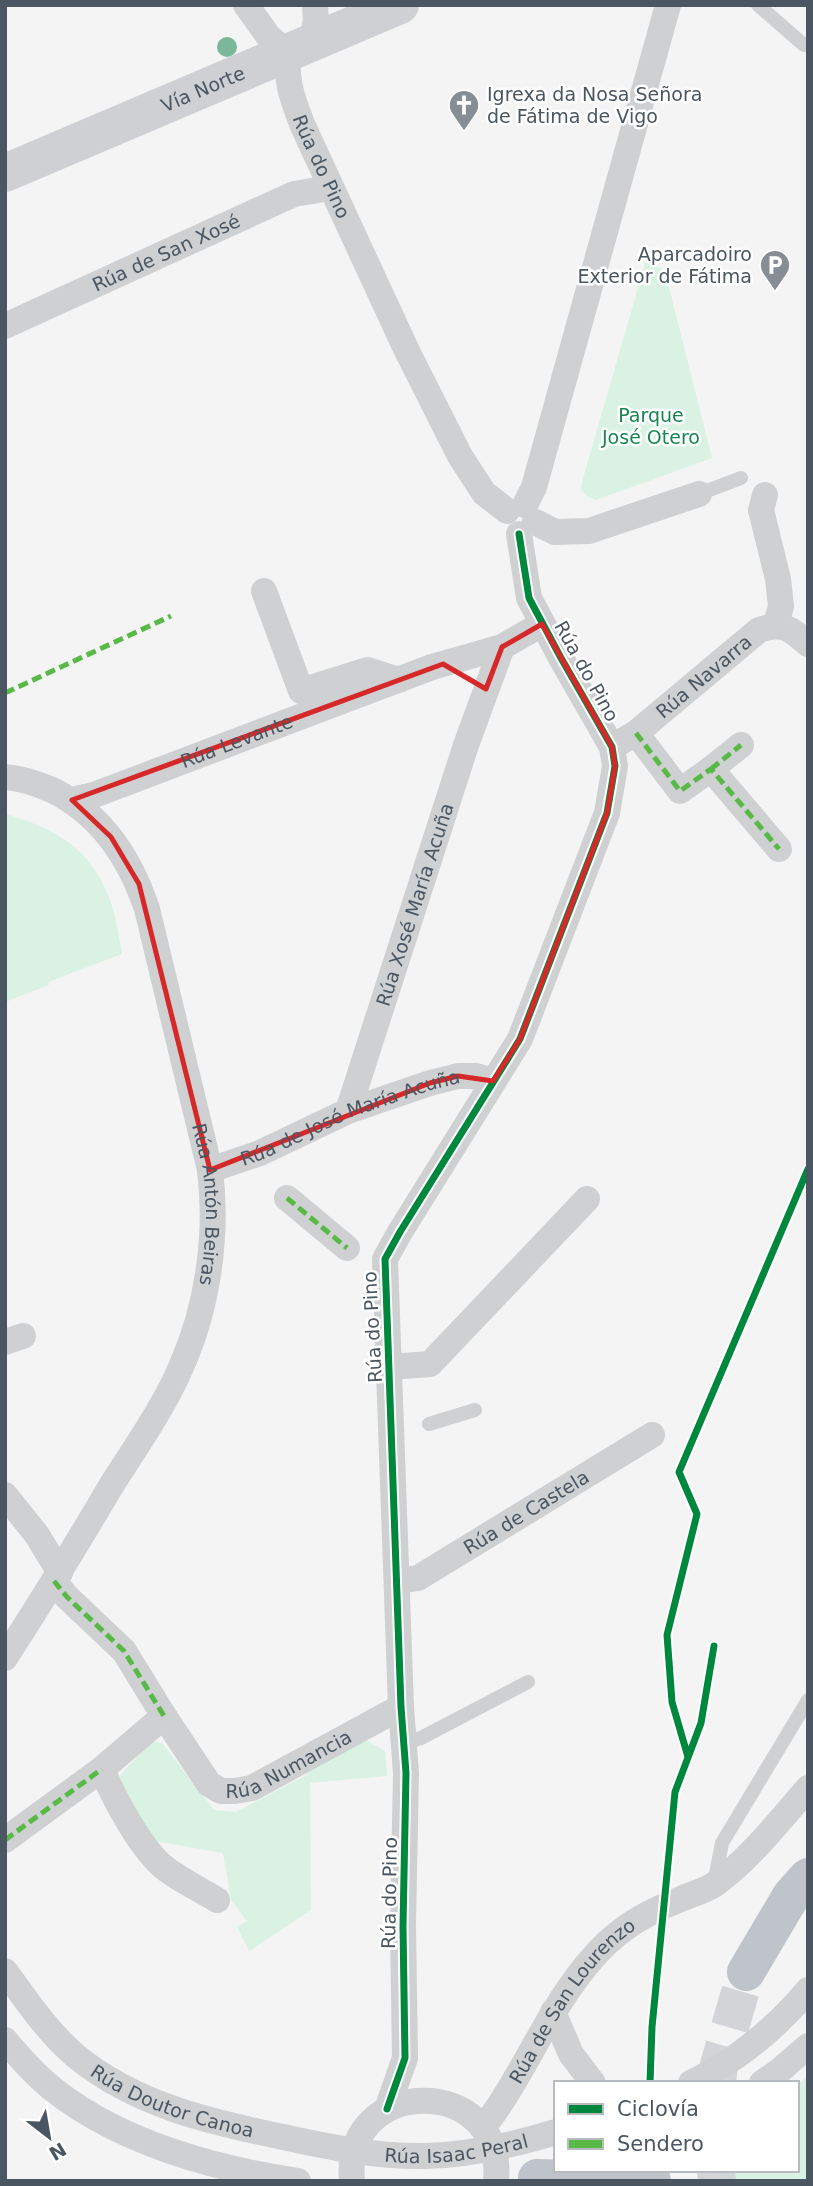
<svg xmlns="http://www.w3.org/2000/svg" width="813" height="2186" font-family="'DejaVu Sans',sans-serif">
  <rect width="100%" height="100%" fill="#f4f4f4"/>
  <!-- green -->
  <path fill="#d9f2e3" d="M 646,260 L 665,271 L 712,458 L 596,500 L 587,496 L 581,490 L 582,482 Z
    M 5,814 C 54,828 88,846 108,895 C 116,913 118,935 122,954 L 48,982 L 49,985 L 5,1002 Z
    M 364,1739 L 385,1751 L 387,1776 L 310,1783 L 311,1910 L 249,1951 L 237,1927 L 247,1921 L 231,1900 L 223,1853 L 155,1841 L 114,1782 L 152,1741 L 162,1743 L 214,1810 L 236,1812 L 305,1776 L 330,1750 Z
    M 808,2076 L 808,2181 L 739,2181 L 724,2170 L 797,2170 L 797,2085 Z"/>
  <g fill="none" stroke-linecap="round" stroke-linejoin="round">
    <!-- highway-tunnel -->
    <path stroke="#d2d4d7" stroke-width="38" stroke-dasharray="38 19" stroke-linecap="butt" d="M 717,2083 L 719,2065 L 746,1972
      M 716,2170 L 717,2181"/>
    <!-- lane -->
    <path stroke="#ced0d2" stroke-width="14" d="M 758,5 L 804,45
      M 699,494 L 741,478
      M 429,1424 L 475,1410
      M 404,1743 L 421,1738 L 528,1682
      M 714,1884 L 722,1843 L 808,1700"/>
    <!-- street -->
    <g stroke="#ced0d2" stroke-width="26">
      <path id="s1" d="M 246,5 L 269,37 L 288,53 C 286,83 292,97 302,124 L 407,351 L 460,456 L 484,493 L 507,511"/>
      <path d="M 311,43 L 316,21 L 315,5"/>
      <path id="s2" d="M 5,326 L 294,194 L 330,188"/>
      <path d="M 765,495 L 761,510 L 778,579 L 781,606 L 776,624"/>
      <path d="M 525,505 L 534,487 L 668,5"/>
      <path d="M 535,522 L 555,532 L 589,531 L 699,494"/>
      <path d="M 264,591 L 301,691 L 368,670 L 399,680"/>
      <path d="M 636,733 L 680,791 L 711,769 L 779,849"/>
      <path id="s3" d="M 612,747 L 636,733 L 759,630 C 783,622 790,628 808,644"/>
      <path d="M 711,769 L 741,745"/>
      <path id="s4" d="M 5,777 C 21,778 38,784 52,790 C 101,814 130,858 147,909 L 210,1170 C 218,1235 208,1307 181,1367 C 163,1409 135,1448 111,1486 C 77,1544 41,1602 5,1658"/>
      <path id="s5" d="M 72,800 L 94,795 L 432,667 L 502,647 L 542,624"/>
      <path id="s6" d="M 348,1111 L 466,745 L 502,647"/>
      <path id="s7" d="M 210,1170 L 260,1153 L 348,1111 L 430,1083 L 458,1076 L 476,1076 L 493,1081"/>
      <path d="M 287,1198 L 347,1248"/>
      <path d="M 5,1342 L 23,1336"/>
      <path d="M 390,1367 L 430,1364 L 587,1199"/>
      <path d="M 5,1495 L 37,1535 L 60,1573"/>
      <path d="M 54,1581 L 67,1597 L 124,1651 L 164,1716"/>
      <path id="s8" d="M 398,1581 L 418,1578 L 652,1435"/>
      <path d="M 5,1840 L 102,1769"/>
      <path id="s9" d="M 217,1900 C 201,1890 182,1881 166,1869 C 142,1851 113,1797 102,1769 L 164,1716 L 209,1784 L 221,1791 L 235,1791 L 252,1788 L 401,1707"/>
      <path id="s10" d="M 5,1971 C 27,2001 48,2033 77,2057 C 136,2105 210,2122 283,2137 C 329,2147 377,2157 425,2156 C 470,2155 513,2145 556,2132"/>
      <path d="M 553,2012 L 571,2054 L 593,2083"/>
      <path d="M 5,2040 C 20,2058 36,2076 54,2090 C 121,2143 216,2169 298,2181"/>
      <path d="M 691,2083 C 736,2061 776,2028 808,1990"/>
      <path d="M 762,2083 L 778,2072 L 808,2046"/>
      <path d="M 387,2109 L 405,2058 L 403,1926 L 406,1773 L 401,1707 L 385,1259 L 400,1232 L 520,1039 L 607,813 L 615,766 L 612,747 L 561,658 L 529,598 L 519,534"/>
      <path id="s11" d="M 483,2128 C 529,2069 552,1995 608,1942 C 630,1922 653,1910 681,1899 C 692,1894 705,1891 715,1884 C 748,1861 781,1819 808,1788"/>
      <path d="M 352,2181 C 342,2074 506,2074 496,2181"/>
    </g>
    <!-- secondary -->
    <path stroke="#ced0d4" stroke-width="38" id="s12" d="M 5,173 L 400,5"/>
    <!-- highway -->
    <path stroke="#bec4c9" stroke-width="38" d="M 746,1972 L 791,1896 L 808,1877
      M 537,2178 L 652,2181"/>
    <!-- quiet -->
    <path stroke="#58b947" stroke-width="5" stroke-dasharray="10 5" stroke-linecap="butt" d="M 5,693 L 171,616
      M 636,733 L 680,791 L 711,769 L 779,849
      M 711,769 L 741,745
      M 287,1198 L 347,1248
      M 54,1581 L 67,1597 L 124,1651 L 164,1716
      M 5,1840 L 102,1769"/>
    <!-- cycleway casing -->
    <g stroke="#fff" stroke-width="11">
      <path id="cycleway" d="M 688,1757 L 672,1702 L 667,1635 L 697,1514 L 679,1472 L 808,1169
        M 650,2083 L 652,2027 L 675,1792 L 701,1723 L 714,1646
        M 387,2109 L 405,2058 L 403,1926 L 406,1773 L 401,1707 L 385,1259 L 400,1232 L 520,1039 L 607,813 L 615,766 L 612,747 L 561,658 L 529,598 L 519,534"/>
    </g>
    <!-- cycleway -->
    <use href="#cycleway" stroke="#00873e" stroke-width="7"/>
  </g>
  <!-- trees -->
  <circle fill="#7ab899" cx="227" cy="47" r="10"/>
  <!-- marked area -->
  <path fill="none" stroke="#d62828" stroke-width="5" stroke-linejoin="round" d="M 542,624 L 612,747 L 615,766 L 607,813 L 520,1039 L 493,1081 L 458,1076 L 430,1083 L 210,1170 L 139,884 L 111,837 L 72,800 L 443,664 L 486,689 L 502,647 Z"/>
  <!-- icons -->
  <defs>
    <g id="church-pin" transform="scale(1.575)"><path d="M0 17L-7.5 6A9.5 9.5 0 1 1 7.5 6Z" fill="#868d94" stroke="#fff"/><path d="M-1.2-6h2.4v3.5h3.3v2.4h-3.3V6h-2.4V-.1h-3.3v-2.4h3.3Z" fill="#fff"/></g>
    <g id="parking-pin" transform="scale(1.575)"><path d="M0 17L-7.5 6A9.5 9.5 0 1 1 7.5 6Z" fill="#868d94" stroke="#fff"/><path d="M-3.5-5.5H1a3.5 3.5 0 0 1 0 7H-1V5.5H-3.5ZM-1-3.4V-.6H.8a1.4 1.4 0 0 0 0-2.8Z" fill="#fff"/></g>
  </defs>
  <g fill-rule="evenodd">
    <use href="#church-pin" x="464" y="105"/>
    <use href="#parking-pin" x="775" y="265"/>
  </g>
  <g text-anchor="middle" stroke-width="5" stroke-linejoin="round" paint-order="stroke">
    <!-- street labels -->
    <g font-size="19" fill="#4a5661" stroke="#fff">
      <text dy="7" stroke="none"><textPath href="#s12" startOffset="215">Vía Norte</textPath></text>
      <text dy="7" stroke="none"><textPath href="#s1" startOffset="184">Rúa do Pino</textPath></text>
      <text dy="7" stroke="none"><textPath href="#s2" startOffset="177">Rúa de San Xosé</textPath></text>
      <text transform="translate(587 671) rotate(61)" y="7">Rúa do Pino</text>
      <text dy="7" stroke="none"><textPath href="#s3" startOffset="116">Rúa Navarra</textPath></text>
      <text dy="7" stroke="none"><textPath href="#s5" startOffset="175">Rúa Levante</textPath></text>
      <text dy="7" stroke="none"><textPath href="#s6" startOffset="217">Rúa Xosé María Acuña</textPath></text>
      <text dy="7" stroke="none"><textPath href="#s7" startOffset="150">Rúa de José María Acuña</textPath></text>
      <text dy="7" stroke="none"><textPath href="#s4" startOffset="508">Rúa Antón Beiras</textPath></text>
      <text transform="translate(372 1327) rotate(-93)" y="7">Rúa do Pino</text>
      <text dy="7" stroke="none"><textPath href="#s8" startOffset="147">Rúa de Castela</textPath></text>
      <text dy="7" stroke="none"><textPath href="#s9" startOffset="430">Rúa Numancia</textPath></text>
      <text transform="translate(389 1893) rotate(-89)" y="7">Rúa do Pino</text>
      <text dy="7" stroke="none"><textPath href="#s11" startOffset="156">Rúa de San Lourenzo</textPath></text>
      <text dy="7" stroke="none"><textPath href="#s10" startOffset="219">Rúa Doutor Canoa</textPath></text>
      <text dy="7" stroke="none"><textPath href="#s10" startOffset="511">Rúa Isaac Peral</textPath></text>
    </g>
    <!-- poi labels -->
    <g font-size="19" fill="#4a5661" stroke="#fff" text-anchor="start">
      <text x="487" y="101">Igrexa da Nosa Señora<tspan x="487" dy="22">de Fátima de Vigo</tspan></text>
      <text x="752" y="261" text-anchor="end">Aparcadoiro<tspan x="752" dy="22">Exterior de Fátima</tspan></text>
    </g>
    <!-- park labels -->
    <g font-size="19" fill="#17864f" stroke="#fff">
      <text x="651" y="422">Parque<tspan x="651" dy="22">José Otero</tspan></text>
    </g>
  </g>
  <!-- border -->
  <rect width="813" height="2186" fill="none" stroke="#4a5661" stroke-width="14"/>
  <!-- legend -->
  <rect x="554" y="2081" width="245" height="91" fill="#ffffff" stroke="#b7bbc0" stroke-width="2"/>
  <rect x="568" y="2104" width="35" height="10" fill="#00873e" stroke="#b7bbc0" stroke-width="2"/>
  <text x="617" y="2116" font-size="21" fill="#4a5661">Ciclovía</text>
  <rect x="568" y="2139" width="35" height="10" fill="#58b947" stroke="#b7bbc0" stroke-width="2"/>
  <text x="617" y="2151" font-size="21" fill="#4a5661">Sendero</text>
  <!-- north arrow -->
  <g transform="translate(49 2137) rotate(149)" stroke="#ffffff" stroke-width="5" paint-order="stroke">
  <path d="M0-5L12 26L0 18L-12 26Z" fill="#4a5661"/>
  <text y="-10" font-size="19" font-weight="bold" text-anchor="middle" fill="#4a5661">N</text>
  </g>
</svg>
